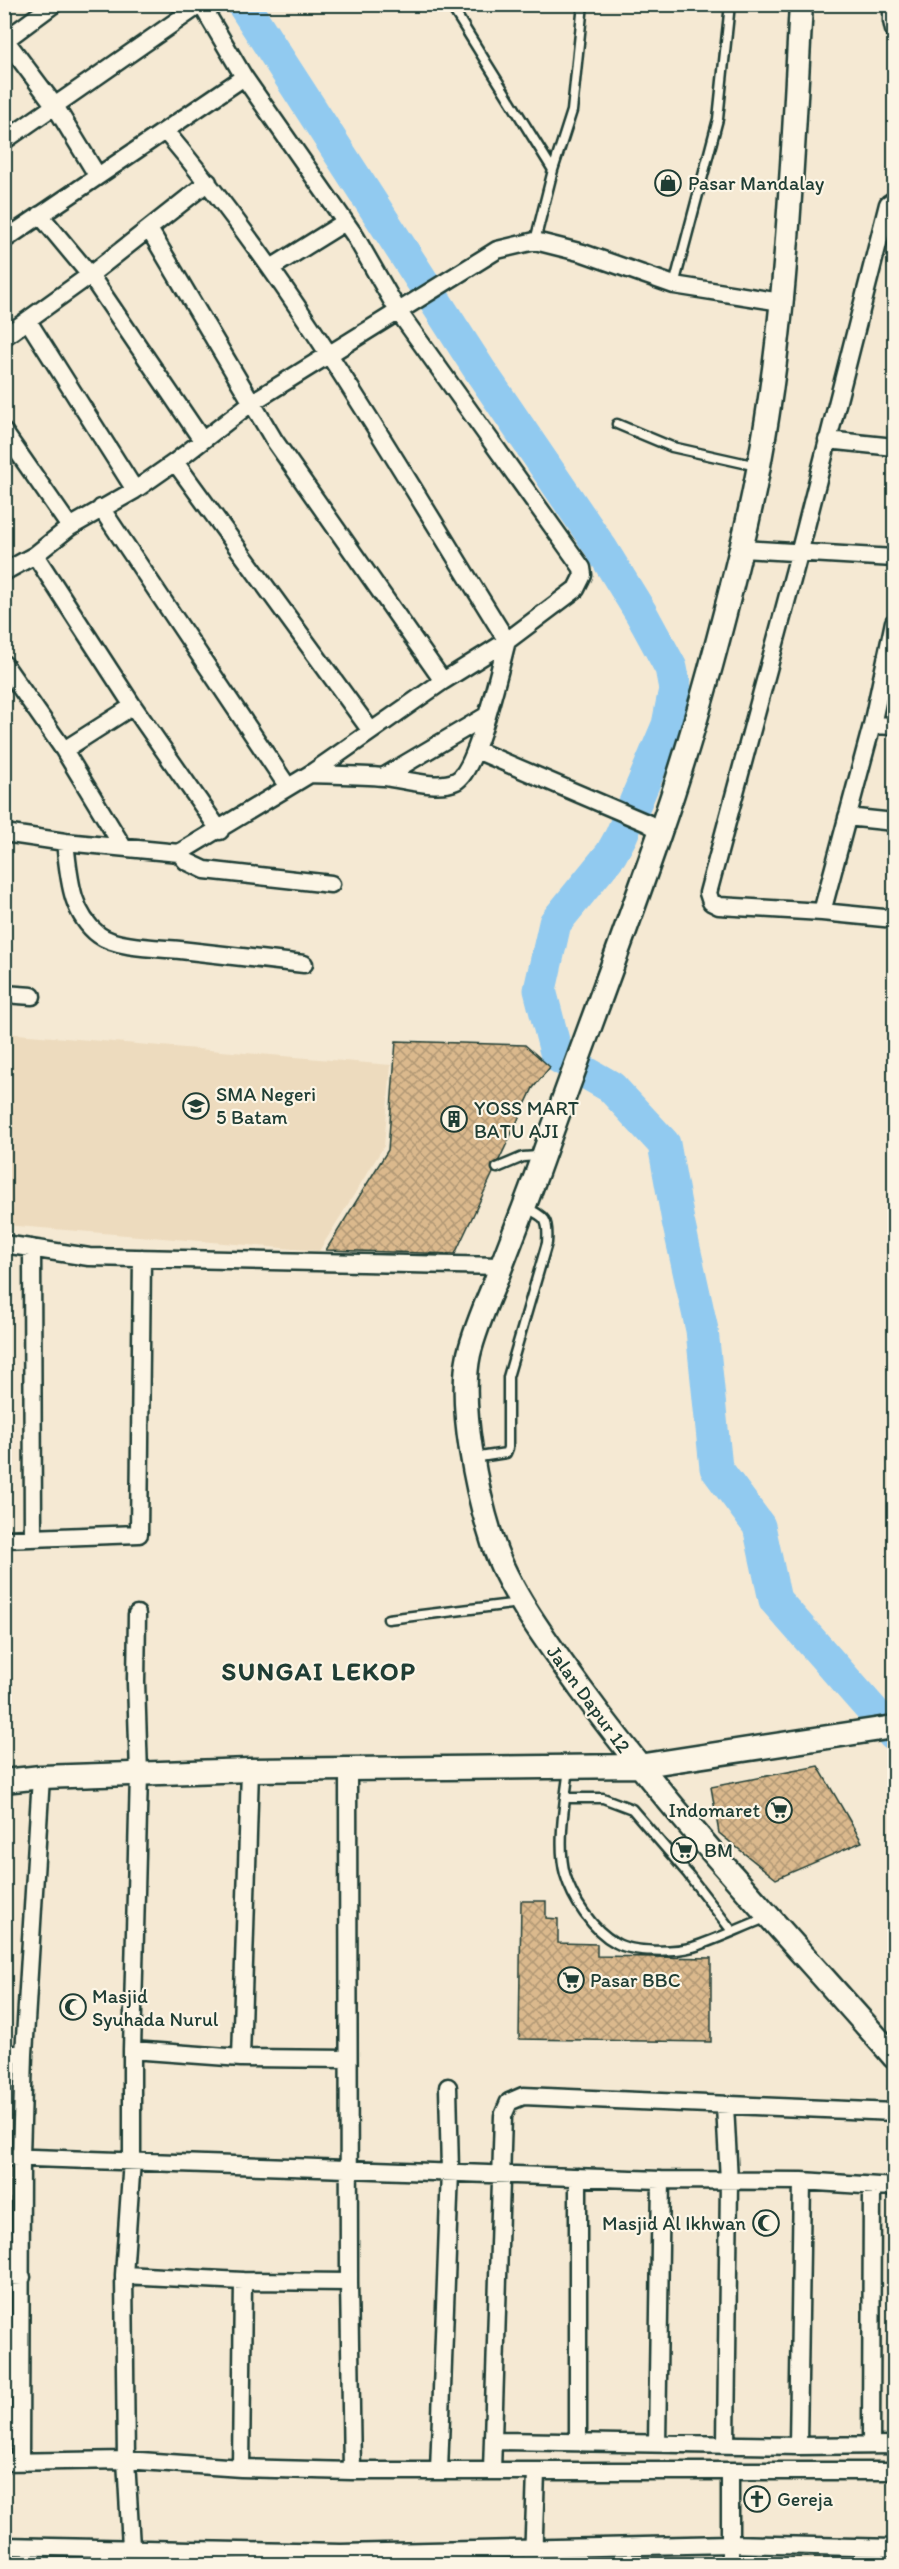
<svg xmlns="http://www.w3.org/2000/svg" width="899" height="2569" font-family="Itim,sans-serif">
  <defs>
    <pattern id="building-cross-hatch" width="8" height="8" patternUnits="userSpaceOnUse" patternTransform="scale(1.5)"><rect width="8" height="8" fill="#dbb98d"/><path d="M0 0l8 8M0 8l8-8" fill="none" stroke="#b19874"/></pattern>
  </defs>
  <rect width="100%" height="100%" fill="#f5e9d3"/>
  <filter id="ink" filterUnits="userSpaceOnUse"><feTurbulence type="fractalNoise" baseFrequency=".0167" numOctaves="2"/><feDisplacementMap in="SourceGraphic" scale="12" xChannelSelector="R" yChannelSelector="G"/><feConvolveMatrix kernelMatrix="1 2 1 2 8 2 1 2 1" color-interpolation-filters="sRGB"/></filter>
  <g filter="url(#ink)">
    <!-- built -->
    <path fill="#eddbbe" d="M 5,1033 L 391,1065 L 384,1146 L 319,1251 L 5,1225 Z"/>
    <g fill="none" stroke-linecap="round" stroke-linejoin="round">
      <!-- river -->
      <path stroke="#91caf0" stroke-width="33" d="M 243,4 L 479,369 L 601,548 L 641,613 L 671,668 L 675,689 L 668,725 L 621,836 L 611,854 L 555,923 L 540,990 L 557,1056 L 611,1087 L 664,1144 L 678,1221 L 702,1330 L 716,1468 L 759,1526 L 775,1600 L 894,1735"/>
    </g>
    <!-- building -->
    <path fill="url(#building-cross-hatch)" stroke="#1f3d34" stroke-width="1.5" d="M 396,1041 L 525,1045 L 550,1067 L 533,1088 L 499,1160 L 492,1165 L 493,1173 L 455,1254 L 326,1250 L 388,1150 Z
      M 818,1766 L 862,1842 L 776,1879 L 719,1833 L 711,1787 Z
      M 521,1901 L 546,1901 L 546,1918 L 558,1919 L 558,1943 L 597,1944 L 597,1956 L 711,1958 L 711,2042 L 519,2039 Z"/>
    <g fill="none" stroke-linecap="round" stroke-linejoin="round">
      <!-- lane casing -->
      <g stroke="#1f3d34" stroke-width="13">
        <path id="lane" d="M 450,4 L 553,170 L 535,241
          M 553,170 L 572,111 L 583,4
          M 674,285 L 718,119 L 730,4
          M 617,424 L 672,447 L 757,466
          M 497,1168 L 523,1157 L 539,1156
          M 473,1458 L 506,1453 L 508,1448 L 508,1377 L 547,1243 C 549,1218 545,1217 524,1207
          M 388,1619 L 520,1603
          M 569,1769 C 565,1799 557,1845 565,1874 C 572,1899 593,1931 616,1943 C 633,1953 675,1952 693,1947 C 718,1939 742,1927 766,1918
          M 565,1798 L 603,1798 L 632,1809 L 688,1874 L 732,1931"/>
      </g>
      <!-- street casing -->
      <g stroke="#1f3d34" stroke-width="21">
        <path id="street" d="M 892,4 L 892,21 L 894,30
          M 4,38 L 55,106 L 97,175
          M 4,41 L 54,4
          M 166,132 C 298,288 399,468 507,641 C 500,667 477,771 456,781 C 438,790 403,779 384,777 C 359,775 335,775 310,774
          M 4,141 L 201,4 L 244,77 L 355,236 L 398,311 L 582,568 L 583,575 L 576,589 L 507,641 L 443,681 L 310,774 L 179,853 L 65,842 L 4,833
          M 894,200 L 888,204 L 799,554 L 708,893 L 711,902 L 719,906 L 822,912 L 894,919
          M 40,215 L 90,275 L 202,440
          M 149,229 L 274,440 L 443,681
          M 4,240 L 244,77
          M 271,268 L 345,222
          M 28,321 L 135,490
          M 4,337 L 90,275 L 208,182
          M 4,432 L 70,527
          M 827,440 L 894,447
          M 175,462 L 371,731
          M 101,508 L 288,787
          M 742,549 L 894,558
          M 35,555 L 133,706 L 220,831
          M 4,572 L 35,555 L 70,527 L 135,490 L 175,462 L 251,403 L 497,250 L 535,241 L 583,253 L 674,285 L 781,302
          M 4,664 L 64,750 L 123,847
          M 872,725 L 894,726
          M 64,750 L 133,706
          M 476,750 L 647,823 L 661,831
          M 383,777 L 486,716
          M 847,817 L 894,822
          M 65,842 C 69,875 70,913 99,935 C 116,948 158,948 180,950 C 221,955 263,959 304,964
          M 179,853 L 186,861 L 205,870 L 331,884
          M 822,912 L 872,725 L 894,622
          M 4,994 L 32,996
          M 4,1244 L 89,1257 L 501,1266
          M 32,1248 L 33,1538
          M 4,1539 L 139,1534 L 142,1258
          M 348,1768 L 349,2282 L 352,2471
          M 132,2050 L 241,2058 L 348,2059
          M 4,2054 L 24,2054
          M 241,2058 L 250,1770
          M 725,2106 L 729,2180 L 726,2444
          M 4,2157 L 661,2180 L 802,2181 L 894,2187
          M 578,2177 L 578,2442
          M 124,2275 L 243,2281 L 349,2282
          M 4,2276 L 22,2277
          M 495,2441 L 798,2446 L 894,2445
          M 657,2444 L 661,2180
          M 871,2444 L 872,2186
          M 798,2446 L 802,2181
          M 4,2462 L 126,2460 L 241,2468 L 352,2471 L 894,2471
          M 20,2462 L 21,2156 L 24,2054 L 41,1777
          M 241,2468 L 243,2281
          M 439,2471 L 450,2171 L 448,2087
          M 492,2471 L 503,2116 L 509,2102 L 523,2096 L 894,2112
          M 4,2546 L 341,2553 L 730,2544 L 894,2548
          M 132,2564 L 126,2460 L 124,2275 L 132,2160 L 132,2050 L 139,1774 L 136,1682 L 137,1614
          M 533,2564 L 536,2472
          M 730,2564 L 730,2471"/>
      </g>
      <!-- secondary casing -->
      <g stroke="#1f3d34" stroke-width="27">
        <path id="secondary" d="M 801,4 C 791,188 785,375 740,553 C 717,648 691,743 659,835 C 622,942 582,1047 544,1153 C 529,1196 512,1238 496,1280 C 486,1304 475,1329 469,1354 C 458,1405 477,1494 493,1543 C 509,1592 550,1646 580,1688 C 675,1818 788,1936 894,2057
          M 4,1781 L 41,1777 L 250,1770 L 638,1766 L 894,1727"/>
      </g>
      <!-- lane -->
      <use href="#lane" stroke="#fcf5e5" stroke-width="8"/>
      <!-- street -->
      <use href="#street" stroke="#fcf5e5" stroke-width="16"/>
      <!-- secondary -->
      <use href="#secondary" stroke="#fcf5e5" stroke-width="22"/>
    </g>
  </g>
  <!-- icons -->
  <defs>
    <g id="shop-ring" transform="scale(1.35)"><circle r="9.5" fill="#fcf5e5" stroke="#1f3d34" stroke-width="1.5"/><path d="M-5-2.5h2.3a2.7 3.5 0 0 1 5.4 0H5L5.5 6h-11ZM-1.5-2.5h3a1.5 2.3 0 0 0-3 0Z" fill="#1f3d34"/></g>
    <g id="school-ring" transform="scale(1.35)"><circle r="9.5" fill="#fcf5e5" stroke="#1f3d34" stroke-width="1.5"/><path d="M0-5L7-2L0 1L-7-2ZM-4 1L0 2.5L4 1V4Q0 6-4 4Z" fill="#1f3d34"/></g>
    <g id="building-ring" transform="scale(1.35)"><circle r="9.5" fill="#fcf5e5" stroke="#1f3d34" stroke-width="1.5"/><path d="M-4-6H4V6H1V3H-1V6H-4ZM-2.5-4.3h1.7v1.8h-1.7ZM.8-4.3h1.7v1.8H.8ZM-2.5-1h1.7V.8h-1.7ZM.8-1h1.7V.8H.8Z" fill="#1f3d34"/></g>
    <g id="supermarket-ring" transform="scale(1.35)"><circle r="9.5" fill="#fcf5e5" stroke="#1f3d34" stroke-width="1.5"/><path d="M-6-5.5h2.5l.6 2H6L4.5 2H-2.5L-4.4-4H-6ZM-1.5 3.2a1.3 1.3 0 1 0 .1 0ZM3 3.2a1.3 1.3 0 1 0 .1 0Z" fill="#1f3d34"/></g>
    <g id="mosque-ring" transform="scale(1.35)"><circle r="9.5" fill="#fcf5e5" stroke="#1f3d34" stroke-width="1.5"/><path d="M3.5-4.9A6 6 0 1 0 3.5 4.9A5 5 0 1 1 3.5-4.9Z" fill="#1f3d34"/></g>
    <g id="church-ring" transform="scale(1.35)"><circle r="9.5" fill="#fcf5e5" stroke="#1f3d34" stroke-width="1.5"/><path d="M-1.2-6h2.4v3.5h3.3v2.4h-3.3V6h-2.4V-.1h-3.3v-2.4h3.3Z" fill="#1f3d34"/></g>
  </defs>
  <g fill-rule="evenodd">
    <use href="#shop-ring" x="668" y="183"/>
    <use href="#school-ring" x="196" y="1106"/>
    <use href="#building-ring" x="454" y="1119"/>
    <use href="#supermarket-ring" x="779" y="1810"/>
    <use href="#supermarket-ring" x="684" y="1850"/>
    <use href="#supermarket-ring" x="571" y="1980"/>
    <use href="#mosque-ring" x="73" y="2007"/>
    <use href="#mosque-ring" x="766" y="2223"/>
    <use href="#church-ring" x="757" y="2499"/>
  </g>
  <g text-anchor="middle" stroke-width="4.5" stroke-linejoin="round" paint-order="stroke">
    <!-- poi labels -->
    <g font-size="20" fill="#1f3d34" stroke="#fcf5e5" text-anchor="start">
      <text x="688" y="190">Pasar Mandalay</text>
      <text x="216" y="1101">SMA Negeri<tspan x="216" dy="23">5 Batam</tspan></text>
      <text x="474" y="1115">YOSS MART<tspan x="474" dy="23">BATU AJI</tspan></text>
      <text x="760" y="1817" text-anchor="end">Indomaret</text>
      <text x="704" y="1857">BM</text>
      <text x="590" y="1987">Pasar BBC</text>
      <text x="92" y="2003">Masjid<tspan x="92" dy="23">Syuhada Nurul</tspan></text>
      <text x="746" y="2230" text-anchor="end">Masjid Al Ikhwan</text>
      <text x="777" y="2506">Gereja</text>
    </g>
    <!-- street labels -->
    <g font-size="20" fill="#1f3d34" stroke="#fcf5e5">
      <text transform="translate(589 1699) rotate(54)" y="7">Jalan Dapur 12</text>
    </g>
    <!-- district labels -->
    <g font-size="26" font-weight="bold" letter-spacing="1.5" fill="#1f3d34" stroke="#fcf5e5">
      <text x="319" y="1680">SUNGAI LEKOP</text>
    </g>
  </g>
  <!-- margin -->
  <rect width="899" height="2569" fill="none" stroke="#fcf5e5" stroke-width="24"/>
  <rect x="12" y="12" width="875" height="2545" fill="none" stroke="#1f3d34" stroke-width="2" filter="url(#ink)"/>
</svg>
